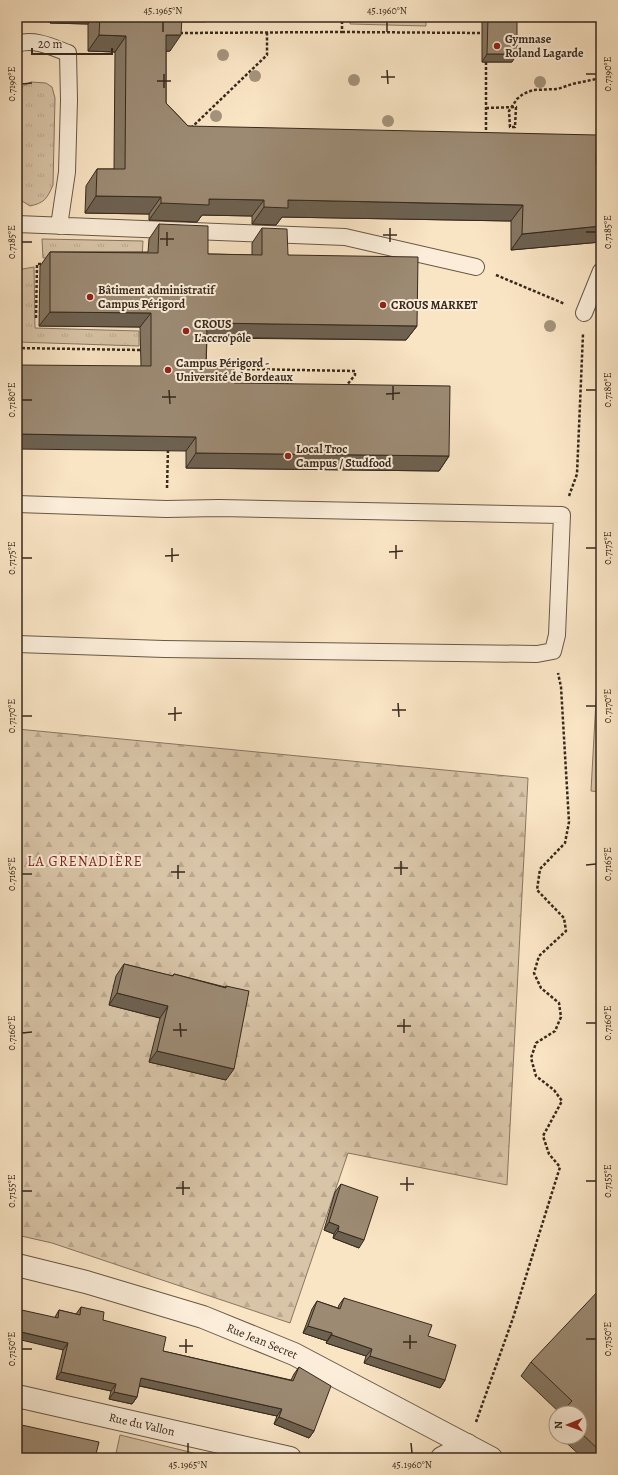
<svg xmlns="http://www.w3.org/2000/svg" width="618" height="1475" font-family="Alegreya,serif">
  <defs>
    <pattern id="forest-firs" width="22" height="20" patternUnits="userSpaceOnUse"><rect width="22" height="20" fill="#d8c4a7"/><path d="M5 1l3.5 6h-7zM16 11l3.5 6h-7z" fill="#baa88f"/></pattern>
    <pattern id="park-tufts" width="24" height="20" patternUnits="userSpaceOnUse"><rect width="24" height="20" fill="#d8c4a7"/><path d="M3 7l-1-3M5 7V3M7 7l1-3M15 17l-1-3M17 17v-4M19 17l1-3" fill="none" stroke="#baa88f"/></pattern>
  </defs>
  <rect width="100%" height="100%" fill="#f9e4c4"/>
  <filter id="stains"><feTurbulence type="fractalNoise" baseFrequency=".005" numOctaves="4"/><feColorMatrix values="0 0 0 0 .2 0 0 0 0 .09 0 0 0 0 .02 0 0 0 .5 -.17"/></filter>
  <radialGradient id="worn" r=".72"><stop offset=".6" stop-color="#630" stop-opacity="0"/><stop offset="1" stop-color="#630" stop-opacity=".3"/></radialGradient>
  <!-- grass -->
  <path fill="#d8c4a7" stroke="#887662" d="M 173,17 L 205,17 L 205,22 L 173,22 Z
    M 350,17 L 426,17 L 426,26 L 350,24 Z
    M 601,609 L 601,792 L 591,791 Z
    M 120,1435 L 214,1458 L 115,1458 Z"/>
  <!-- forest -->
  <path fill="url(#forest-firs)" stroke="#887662" d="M 17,729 L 528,778 L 507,1185 L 348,1153 L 290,1323 L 52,1243 L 17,1235 Z"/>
  <!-- park -->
  <path fill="url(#park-tufts)" stroke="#887662" d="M 31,82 L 46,83 L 52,87 L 55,98 L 53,185 C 47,199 44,203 30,206 L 19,199 L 17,196 L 17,98 C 18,89 22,86 31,82 Z
    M 42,239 L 143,241 L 142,259 L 43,258 Z
    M 34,267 L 35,328 L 139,331 L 139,346 L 17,342 L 17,270 Z"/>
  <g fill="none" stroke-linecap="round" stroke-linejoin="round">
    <!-- service casing -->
    <g stroke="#685846" stroke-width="18">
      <path id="service" d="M 17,44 C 34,38 52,47 68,53 L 69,100 L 67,172 L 59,226
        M 17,224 L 345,237 L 476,267
        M 584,313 L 601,271
        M 17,504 L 166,509 L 219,508 L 562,515 L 557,635 L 553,651 L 537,654 L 164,649 L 17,644"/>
    </g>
    <!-- minor casing -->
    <g stroke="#685846" stroke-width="24">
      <g id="minor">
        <path id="s1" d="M 17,1265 L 86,1282 L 203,1317 L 294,1354 L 491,1458"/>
        <path id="s2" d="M 17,1396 L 290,1458"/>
        <path d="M 442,1458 L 467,1445"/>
      </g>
    </g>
    <!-- path -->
    <path stroke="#37291c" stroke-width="2.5" stroke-dasharray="3 2" stroke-linecap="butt" d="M 342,32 L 484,33
      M 180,33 L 342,32 L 342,17
      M 486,108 L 516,107 L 515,127 L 510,127 L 509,111 L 517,99 L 523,94 L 533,90 L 558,89 L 572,84 L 601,78
      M 191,128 L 267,55 L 267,32
      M 486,135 L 486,60
      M 496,275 L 565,304
      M 36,318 L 37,264 L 44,264
      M 17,348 L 140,350
      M 242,369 L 355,371 L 355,375 L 338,396 L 246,374 L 242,375 Z
      M 167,488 L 168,449
      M 569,496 L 577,474 L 583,334
      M 476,1422 L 513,1318 L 560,1167 L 549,1154 L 543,1136 L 562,1101 L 554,1090 L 536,1076 L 531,1058 L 536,1043 L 555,1031 L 561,1017 L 559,1003 L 541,988 L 534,973 L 539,956 L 566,931 L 564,918 L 537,890 L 540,869 L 565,843 L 569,822 L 561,687 L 558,673"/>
    <!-- service -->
    <use href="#service" stroke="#fbedd9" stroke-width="16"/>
    <!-- minor -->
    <use href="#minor" stroke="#fbedd9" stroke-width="22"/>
  </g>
  <!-- trees -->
  <g fill="#a4937b">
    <circle cx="223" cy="55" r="6"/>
    <circle cx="255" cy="76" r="6"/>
    <circle cx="354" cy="80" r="6"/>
    <circle cx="540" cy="82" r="6"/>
    <circle cx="216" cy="116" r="6"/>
    <circle cx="388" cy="121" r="6"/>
    <circle cx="550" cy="326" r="6"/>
  </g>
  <!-- wall -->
  <path fill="#867763" stroke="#37291c" d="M 50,17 L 182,17 L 170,51 L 166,51 L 166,103 L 188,126 L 601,163 L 601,242 L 511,250 L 511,221 L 282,217 L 276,225 L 252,224 L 252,216 L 202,215 L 197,222 L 149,220 L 149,214 L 85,213 L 86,186 L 97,169 L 114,169 L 115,52 L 88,51 L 88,24 L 50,23 Z
    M 482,17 L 517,17 L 512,62 L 482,62 Z
    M 159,224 L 208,254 L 252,255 L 252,243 L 262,228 L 288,255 L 417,326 L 406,340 L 207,338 L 206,367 L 234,383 L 449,456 L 439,471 L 186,468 L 186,451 L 141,366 L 140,327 L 39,326 L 40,266 L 50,252 L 148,252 L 149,239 Z
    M 124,964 L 172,976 L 174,974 L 225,987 L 226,986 L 226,1080 L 149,1062 L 160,1018 L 109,1005 L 116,976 Z
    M 341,1184 L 359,1248 L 333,1238 L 334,1234 L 324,1230 L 335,1192 Z
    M 344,1298 L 428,1336 L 445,1380 L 440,1388 L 364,1363 L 366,1356 L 326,1343 L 327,1341 L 303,1333 L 312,1309 L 317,1301 L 338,1308 L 339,1305 Z
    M 81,1307 L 103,1320 L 163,1351 L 291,1380 L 294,1374 L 299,1367 L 314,1431 L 309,1438 L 274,1424 L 277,1416 L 139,1386 L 137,1397 L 132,1404 L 109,1399 L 111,1391 L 56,1379 L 63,1350 L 55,1317 L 59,1310 L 76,1314 Z
    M 531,1362 L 601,1374 L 600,1374 L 601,1375 L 601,1458 L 583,1458 L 560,1437 L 580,1437 L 580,1413 L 560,1413 L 521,1376 Z
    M 556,1419 L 556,1433 L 550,1428 Z"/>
  <!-- shaded-wall -->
  <path fill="#6d6150" stroke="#37291c" d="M 55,17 L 93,17 L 88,24 L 50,23 Z
    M 99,35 L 126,36 L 115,52 L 88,51 Z
    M 166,35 L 181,35 L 170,51 L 155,52 Z
    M 487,54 L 517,54 L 512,62 L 482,62 Z
    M 96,196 L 161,197 L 149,214 L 85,213 Z
    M 209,199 L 264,200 L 252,216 L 202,215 L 197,222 L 149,220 L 161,203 Z
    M 288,200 L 523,205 L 511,221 L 282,217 L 276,225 L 252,224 L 264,207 Z
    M 601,226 L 601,242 L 511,250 L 522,234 Z
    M 50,312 L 151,313 L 140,327 L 39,326 Z
    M 207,323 L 417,326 L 406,340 L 197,337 Z
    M 17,434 L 196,437 L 186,451 L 17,449 Z
    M 196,453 L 449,456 L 439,471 L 186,468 Z
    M 117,993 L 168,1006 L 160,1018 L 109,1005 Z
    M 157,1051 L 234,1069 L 226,1080 L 149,1062 Z
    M 329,1222 L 339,1226 L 334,1234 L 324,1230 Z
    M 338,1231 L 364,1240 L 359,1248 L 333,1238 Z
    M 308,1326 L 332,1333 L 327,1341 L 303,1333 Z
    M 17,1331 L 68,1343 L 63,1350 L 17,1339 Z
    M 332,1335 L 372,1349 L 366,1356 L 326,1343 Z
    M 370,1356 L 445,1380 L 440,1388 L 364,1363 Z
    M 61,1372 L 116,1384 L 111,1391 L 56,1379 Z
    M 141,1378 L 282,1409 L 277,1416 L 136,1385 Z
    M 114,1392 L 137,1397 L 132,1404 L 109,1399 Z
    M 279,1417 L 314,1431 L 309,1438 L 274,1424 Z"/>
  <!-- building -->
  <path fill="#9c8a73" stroke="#37291c" d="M 100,17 L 182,17 L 181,35 L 166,35 L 166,103 L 188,126 L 597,135 L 596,163 L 601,163 L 601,226 L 522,234 L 523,205 L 288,200 L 288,208 L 264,207 L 264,200 L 209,199 L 209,205 L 161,203 L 161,197 L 96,196 L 97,169 L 125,169 L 126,36 L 99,35 Z
    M 488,17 L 517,17 L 517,54 L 487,54 Z
    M 159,224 L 208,226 L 208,254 L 262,255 L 262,228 L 287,229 L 288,255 L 418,257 L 417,326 L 207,323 L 206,367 L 234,367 L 234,383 L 450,386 L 449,456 L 196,453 L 196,437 L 17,434 L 17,365 L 151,366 L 151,313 L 50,312 L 50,252 L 158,253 Z
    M 124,964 L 173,976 L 174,974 L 226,988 L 226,986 L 249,991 L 234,1069 L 157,1051 L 168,1006 L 117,993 Z
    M 341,1184 L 378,1197 L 364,1240 L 338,1231 L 339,1226 L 329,1222 Z
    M 601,1288 L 601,1370 L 599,1373 L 601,1375 L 601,1452 L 580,1432 L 580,1413 L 561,1413 L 572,1401 L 531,1362 Z
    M 344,1298 L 432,1325 L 428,1336 L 456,1345 L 445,1380 L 370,1356 L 372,1349 L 332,1335 L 332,1333 L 308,1326 L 317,1301 L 340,1309 Z
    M 81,1307 L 104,1312 L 103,1320 L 166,1337 L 163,1351 L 293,1381 L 299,1367 L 331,1386 L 314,1431 L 279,1417 L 282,1409 L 141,1378 L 137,1397 L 114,1392 L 116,1384 L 61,1372 L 68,1343 L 17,1331 L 17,1309 L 58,1318 L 59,1310 L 80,1315 Z
    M 17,1424 L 99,1442 L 95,1458 L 17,1458 Z"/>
  <!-- ticks -->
  <path fill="none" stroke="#37291c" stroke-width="1.5" d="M 163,22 L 163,32M 387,22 L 387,32M 387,70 L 388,84M 164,74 L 164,88M 586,74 L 596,74M 381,77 L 395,77M 157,81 L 171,81M 22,84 L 32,83M 390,228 L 390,242M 167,232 L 167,246M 586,232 L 596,232M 383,235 L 397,235M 160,239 L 174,239M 22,242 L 32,242M 393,386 L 393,400M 169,390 L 170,404M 586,390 L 596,390M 386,394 L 400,393M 162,397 L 176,397M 22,400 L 32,400M 396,545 L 396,559M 172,548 L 172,562M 586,548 L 596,548M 389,552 L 403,551M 165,556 L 179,555M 22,558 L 32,558M 398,703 L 399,717M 586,706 L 596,706M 175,707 L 175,721M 392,710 L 406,710M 168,714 L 182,713M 22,716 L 32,716M 401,861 L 401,875M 178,865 L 178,879M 586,865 L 596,864M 394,868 L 408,868M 171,872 L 185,872M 22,874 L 32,874M 404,1019 L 404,1033M 180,1023 L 181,1037M 586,1023 L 596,1023M 397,1026 L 411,1026M 173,1030 L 187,1030M 22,1033 L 32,1032M 407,1177 L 407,1191M 183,1181 L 183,1195M 586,1181 L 596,1181M 400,1184 L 414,1184M 176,1188 L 190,1188M 22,1191 L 32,1191M 410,1335 L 410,1349M 186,1339 L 186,1353M 586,1339 L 596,1339M 403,1342 L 417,1342M 179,1346 L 193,1346M 22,1349 L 32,1349M 188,1443 L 188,1453M 411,1443 L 412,1453"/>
  <!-- markers -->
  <g fill="#8f2418" stroke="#fbedd9" stroke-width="1.5">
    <circle cx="497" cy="46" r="4"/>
    <circle cx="90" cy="297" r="4"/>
    <circle cx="383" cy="305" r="4"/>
    <circle cx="186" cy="331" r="4"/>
    <circle cx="168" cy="370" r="4"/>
    <circle cx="288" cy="456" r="4"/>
  </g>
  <g text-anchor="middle" stroke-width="4" stroke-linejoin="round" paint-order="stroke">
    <!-- poi labels -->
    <g font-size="12" font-weight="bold" fill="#37291c" stroke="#fbedd9" text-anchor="start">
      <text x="505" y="43">Gymnase<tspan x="505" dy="14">Roland Lagarde</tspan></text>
      <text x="98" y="294">Bâtiment administratif<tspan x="98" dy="14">Campus Périgord</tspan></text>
      <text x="391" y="309">CROUS MARKET</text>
      <text x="194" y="328">CROUS<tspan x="194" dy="14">L'accro'pôle</tspan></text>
      <text x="176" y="367">Campus Périgord -<tspan x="176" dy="14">Université de Bordeaux</tspan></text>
      <text x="296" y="453">Local Troc<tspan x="296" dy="14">Campus / Studfood</tspan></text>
    </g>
    <!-- street labels -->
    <g font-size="12" fill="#37291c" stroke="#fbedd9">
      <text dy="4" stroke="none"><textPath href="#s1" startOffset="257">Rue Jean Secret</textPath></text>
      <text dy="4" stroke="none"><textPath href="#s2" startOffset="128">Rue du Vallon</textPath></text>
    </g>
    <!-- quarter labels -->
    <g font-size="14" letter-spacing="1" fill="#7a1f14" stroke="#fbedd9">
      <text x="85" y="866">LA GRENADIÈRE</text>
    </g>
  </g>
  <!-- margin -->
  <rect width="618" height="1475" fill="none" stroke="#f9e4c4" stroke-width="44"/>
  <!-- north arrow -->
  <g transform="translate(568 1425) rotate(269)"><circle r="19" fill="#fbedd9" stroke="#ad9f8d"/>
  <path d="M0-3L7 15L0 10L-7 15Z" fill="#8f2418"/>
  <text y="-6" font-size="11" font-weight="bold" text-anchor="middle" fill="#37291c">N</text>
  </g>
  <!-- scale -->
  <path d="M32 48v6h80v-6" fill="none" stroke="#37291c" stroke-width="2"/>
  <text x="38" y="48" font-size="12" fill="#37291c" stroke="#fbedd9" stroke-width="3" paint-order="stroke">20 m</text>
  <rect x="22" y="22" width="574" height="1431" fill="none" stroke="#37291c" stroke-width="1.5"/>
  <g font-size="10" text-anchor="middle" fill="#37291c">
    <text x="163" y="14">45.1965°N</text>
    <text x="387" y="14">45.1960°N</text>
    <text transform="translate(607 74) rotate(-90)" y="4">0.7190°E</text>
    <text transform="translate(11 84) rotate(-90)" y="4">0.7190°E</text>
    <text transform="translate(607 232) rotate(-90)" y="4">0.7185°E</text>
    <text transform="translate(11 242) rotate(-90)" y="4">0.7185°E</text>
    <text transform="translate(607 390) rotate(-90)" y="4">0.7180°E</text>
    <text transform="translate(11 400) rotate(-90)" y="4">0.7180°E</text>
    <text transform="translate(607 548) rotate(-90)" y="4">0.7175°E</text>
    <text transform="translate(11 558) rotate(-90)" y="4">0.7175°E</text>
    <text transform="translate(607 706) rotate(-90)" y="4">0.7170°E</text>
    <text transform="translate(11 716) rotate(-90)" y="4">0.7170°E</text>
    <text transform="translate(607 864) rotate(-90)" y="4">0.7165°E</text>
    <text transform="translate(11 874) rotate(-90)" y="4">0.7165°E</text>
    <text transform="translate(607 1023) rotate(-90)" y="4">0.7160°E</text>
    <text transform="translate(11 1033) rotate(-90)" y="4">0.7160°E</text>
    <text transform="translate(607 1181) rotate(-90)" y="4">0.7155°E</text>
    <text transform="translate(11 1191) rotate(-90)" y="4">0.7155°E</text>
    <text transform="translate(607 1339) rotate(-90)" y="4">0.7150°E</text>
    <text transform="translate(11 1349) rotate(-90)" y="4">0.7150°E</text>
    <text x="188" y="1468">45.1965°N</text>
    <text x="412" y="1468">45.1960°N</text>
  </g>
  <rect width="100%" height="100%" filter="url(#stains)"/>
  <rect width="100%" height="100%" fill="url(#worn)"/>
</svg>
